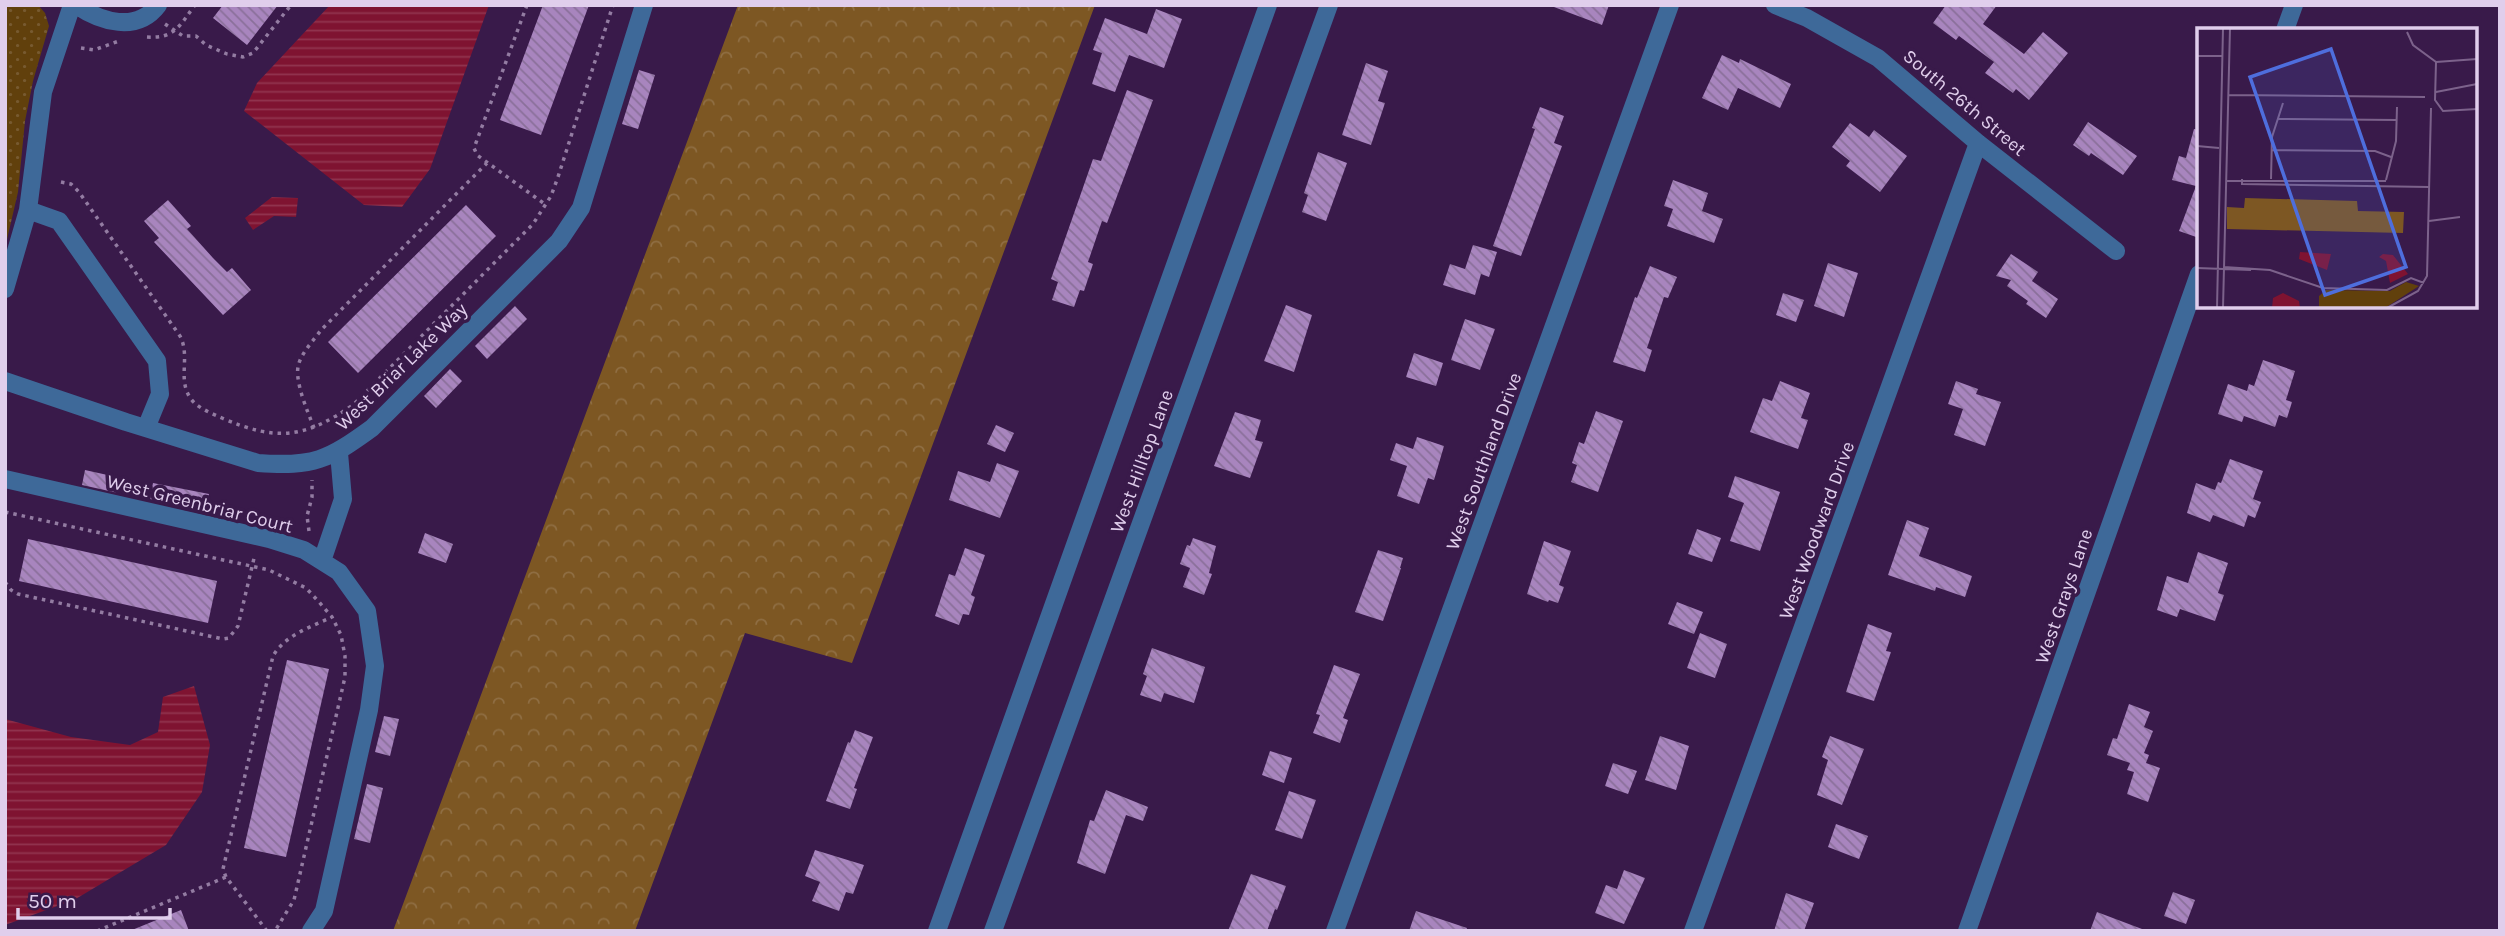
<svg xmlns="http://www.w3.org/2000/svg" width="2505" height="936" font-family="Karla,sans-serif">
  <defs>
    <pattern id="forest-crowns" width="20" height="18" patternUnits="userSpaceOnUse" patternTransform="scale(1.75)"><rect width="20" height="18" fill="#7d5723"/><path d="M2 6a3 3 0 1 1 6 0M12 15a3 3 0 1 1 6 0" fill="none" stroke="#8f6e43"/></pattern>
    <pattern id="park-dots" width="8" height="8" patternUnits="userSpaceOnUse" patternTransform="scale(1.75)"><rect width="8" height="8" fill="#61400c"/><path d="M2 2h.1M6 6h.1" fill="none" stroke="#775a30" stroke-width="1.8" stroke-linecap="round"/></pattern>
    <pattern id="water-rules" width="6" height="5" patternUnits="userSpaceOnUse" patternTransform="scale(1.75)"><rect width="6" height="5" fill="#7f1331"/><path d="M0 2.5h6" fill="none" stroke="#91344f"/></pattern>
    <pattern id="building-back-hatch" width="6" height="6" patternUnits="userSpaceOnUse" patternTransform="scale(1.75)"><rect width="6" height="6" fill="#a885be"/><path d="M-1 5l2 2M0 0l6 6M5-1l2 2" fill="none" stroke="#8a709a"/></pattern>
  </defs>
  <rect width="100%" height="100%" fill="#391a4a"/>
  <!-- forest -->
  <path fill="url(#forest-crowns)" d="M 738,5 L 1095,5 L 852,663 L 745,633 L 635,931 L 393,931 Z"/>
  <!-- park -->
  <path fill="url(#park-dots)" d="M 5,5 L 38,5 L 45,13 L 49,26 L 33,81 L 25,121 L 18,192 L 5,248 Z"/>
  <!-- water -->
  <path fill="url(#water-rules)" d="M 330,5 L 489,5 L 430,169 L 402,207 L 364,205 L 244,111 L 257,83 Z
    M 272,197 L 298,198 L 296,217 L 274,216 L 253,230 L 245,218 Z
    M 194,686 L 210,745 L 202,792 L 166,845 L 74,900 L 5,925 L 5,719 L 71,737 L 130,745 L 158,732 L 163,697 Z"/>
  <!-- building -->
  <path fill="url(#building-back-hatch)" d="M 223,5 L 278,5 L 247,45 L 213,18 Z
    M 543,5 L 589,5 L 541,135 L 500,120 Z
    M 1554,5 L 1609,5 L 1602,25 L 1554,7 Z
    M 1946,5 L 1997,5 L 1983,24 L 2024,54 L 2043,32 L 2068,53 L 2029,100 L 2016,89 L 2013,93 L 1985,73 L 1994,62 L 1959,36 L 1956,40 L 1933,23 Z
    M 1156,9 L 1182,19 L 1164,68 L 1129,55 L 1115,92 L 1092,84 L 1102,53 L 1093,50 L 1105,18 L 1147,34 Z
    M 1722,55 L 1739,63 L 1740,59 L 1791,84 L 1780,108 L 1738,88 L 1728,110 L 1702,98 Z
    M 1366,63 L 1388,71 L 1378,101 L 1385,103 L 1371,145 L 1342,135 Z
    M 639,70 L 655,75 L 638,129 L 622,124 Z
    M 1127,90 L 1153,100 L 1107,223 L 1102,221 L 1088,262 L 1093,264 L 1084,291 L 1080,290 L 1074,307 L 1052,300 L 1058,282 L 1051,279 L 1093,159 L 1101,161 Z
    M 1540,107 L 1564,116 L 1554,143 L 1562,146 L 1521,256 L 1493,246 L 1535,129 L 1532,128 Z
    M 2088,122 L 2137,156 L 2123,175 L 2091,153 L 2089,156 L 2073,145 Z
    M 1850,123 L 1869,137 L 1874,130 L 1907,156 L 1880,192 L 1846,166 L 1850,161 L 1832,147 Z
    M 2194,129 L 2199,130 L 2199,238 L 2179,231 L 2196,186 L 2172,180 L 2179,156 L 2186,158 Z
    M 1318,152 L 1347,163 L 1326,221 L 1302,212 L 1308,195 L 1304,193 Z
    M 1673,180 L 1708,193 L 1702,211 L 1723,219 L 1714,243 L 1667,226 L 1673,209 L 1664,206 Z
    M 168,200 L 191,226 L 187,229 L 213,258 L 227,272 L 232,268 L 251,290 L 223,315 L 154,242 L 159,238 L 144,221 Z
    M 466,205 L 496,236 L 358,373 L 328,342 Z
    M 1473,245 L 1497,252 L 1489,277 L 1481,274 L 1475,295 L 1443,285 L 1450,264 L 1465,269 Z
    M 2011,254 L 2038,272 L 2032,281 L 2058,299 L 2046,318 L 2026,304 L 2028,301 L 2007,286 L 2011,280 L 1996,276 Z
    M 1828,263 L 1858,273 L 1844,317 L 1814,306 Z
    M 1650,266 L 1677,277 L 1668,298 L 1664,297 L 1647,348 L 1652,350 L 1645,372 L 1613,362 L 1635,297 L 1637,298 Z
    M 1783,293 L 1804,300 L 1796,322 L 1776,315 Z
    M 1286,305 L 1312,315 L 1294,372 L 1264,361 Z
    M 515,306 L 527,319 L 487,359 L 475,346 Z
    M 1465,319 L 1495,329 L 1480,370 L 1451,360 Z
    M 1414,353 L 1443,363 L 1436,386 L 1406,377 Z
    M 2263,360 L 2295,371 L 2286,400 L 2292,402 L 2287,418 L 2279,415 L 2275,427 L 2244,416 L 2242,422 L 2218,414 L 2228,384 L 2247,391 L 2249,384 L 2254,386 Z
    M 450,369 L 462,381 L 436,408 L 424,396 Z
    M 1780,381 L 1810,393 L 1801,418 L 1808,420 L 1798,449 L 1750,432 L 1763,398 L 1772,401 Z
    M 1956,381 L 1978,389 L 1976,394 L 2001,402 L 1985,446 L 1954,435 L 1963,409 L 1948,404 Z
    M 1596,411 L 1623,421 L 1598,492 L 1571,482 L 1577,465 L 1572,463 L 1579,442 L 1584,444 Z
    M 1235,412 L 1261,420 L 1255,440 L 1263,442 L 1250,478 L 1214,466 Z
    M 996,425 L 1014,433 L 1005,452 L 987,444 Z
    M 1417,437 L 1444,446 L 1434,480 L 1428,478 L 1419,504 L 1397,496 L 1407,466 L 1390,460 L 1396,443 L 1413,449 Z
    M 2230,459 L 2263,471 L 2253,499 L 2261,502 L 2255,518 L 2248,515 L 2244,527 L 2213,515 L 2210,522 L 2187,513 L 2196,483 L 2215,490 L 2218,482 L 2221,483 Z
    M 997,463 L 1019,471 L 1000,518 L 949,500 L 958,471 L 990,482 Z
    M 85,470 L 121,478 L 118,493 L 82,485 Z
    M 1735,476 L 1780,492 L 1760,551 L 1730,541 L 1744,503 L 1728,497 Z
    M 153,483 L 209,494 L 206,510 L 150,499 Z
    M 1907,520 L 1929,528 L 1919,556 L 1972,576 L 1965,597 L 1936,587 L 1935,591 L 1888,575 Z
    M 1697,529 L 1721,538 L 1712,562 L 1688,554 Z
    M 425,533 L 453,544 L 446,563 L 418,553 Z
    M 1193,538 L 1216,546 L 1209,573 L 1212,574 L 1204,595 L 1183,587 L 1190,568 L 1180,564 L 1187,545 L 1190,546 Z
    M 28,539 L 217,581 L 208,623 L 19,581 Z
    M 1544,541 L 1571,551 L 1559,585 L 1564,587 L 1558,603 L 1549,600 L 1548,602 L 1527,594 Z
    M 965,548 L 985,555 L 971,595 L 975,597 L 969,615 L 963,614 L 959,625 L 935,616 L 949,574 L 955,576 Z
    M 1378,550 L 1403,558 L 1400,568 L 1401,568 L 1383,621 L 1355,612 Z
    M 2198,552 L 2228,563 L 2218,593 L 2224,595 L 2215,621 L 2180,609 L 2177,617 L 2157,610 L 2167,576 L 2188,583 Z
    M 1677,602 L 1703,612 L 1694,634 L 1668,624 Z
    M 1868,624 L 1892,633 L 1886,651 L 1891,652 L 1874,701 L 1846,692 Z
    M 1700,633 L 1727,644 L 1715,678 L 1687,668 Z
    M 1152,648 L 1205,667 L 1194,703 L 1164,693 L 1161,702 L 1140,695 L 1147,676 L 1143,674 Z
    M 287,660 L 329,669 L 286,857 L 244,848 Z
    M 1334,665 L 1360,674 L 1343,718 L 1348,720 L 1340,743 L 1313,733 L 1320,715 L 1316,714 Z
    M 2129,704 L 2150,712 L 2144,727 L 2153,731 L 2144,753 L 2149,755 L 2146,763 L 2160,768 L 2148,802 L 2127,794 L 2134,772 L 2127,770 L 2130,763 L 2107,755 L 2113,738 L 2117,739 Z
    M 384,716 L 399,719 L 390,756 L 375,752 Z
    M 855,730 L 873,737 L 854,788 L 857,789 L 850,809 L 826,801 L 848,742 L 850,743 Z
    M 1660,736 L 1689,746 L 1676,790 L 1645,780 Z
    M 1830,736 L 1864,749 L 1842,805 L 1817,795 L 1828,760 L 1822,757 Z
    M 1270,751 L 1292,758 L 1284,783 L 1262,775 Z
    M 1613,763 L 1637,771 L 1628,794 L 1605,786 Z
    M 367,784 L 383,788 L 370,843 L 354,839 Z
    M 1106,790 L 1148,807 L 1143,821 L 1126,815 L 1105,874 L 1077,863 L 1090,820 L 1094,821 Z
    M 1289,791 L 1316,800 L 1302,839 L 1275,830 Z
    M 1836,824 L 1868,836 L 1859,859 L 1828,847 Z
    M 815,850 L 864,865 L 853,894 L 846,892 L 839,911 L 812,901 L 820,882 L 805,876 Z
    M 1624,870 L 1645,878 L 1624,924 L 1595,913 L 1606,885 L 1617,889 Z
    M 1251,874 L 1286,886 L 1277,910 L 1275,909 L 1267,931 L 1228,931 Z
    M 2173,892 L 2195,900 L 2186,924 L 2164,916 Z
    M 1786,893 L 1814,903 L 1804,931 L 1774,931 Z
    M 181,910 L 189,931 L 132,931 L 132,930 Z
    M 1416,911 L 1467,928 L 1466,931 L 1409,931 Z
    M 2097,912 L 2142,929 L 2142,931 L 2090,931 Z"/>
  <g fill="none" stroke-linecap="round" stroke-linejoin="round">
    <!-- path -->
    <path stroke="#937ca2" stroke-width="3.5" stroke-dasharray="3.5 5" stroke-linecap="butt" d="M 527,5 L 474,148 L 477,155 L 546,205
      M 165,24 L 183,36 L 196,36 L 206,45 L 227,54 L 243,57 L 253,53 L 291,5
      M 147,37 C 175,39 180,25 195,5
      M 81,48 L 94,50 L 119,41
      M 61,182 L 71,184 L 79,192 L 180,336 C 190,355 179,376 188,394 C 194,407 209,412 222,418 C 277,442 305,438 353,405 L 533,224 L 551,196 L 558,177 L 613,5
      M 314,428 C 308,412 293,379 299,363 C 303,351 314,340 321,330 L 487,163
      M 5,512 L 269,570 L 306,588 L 319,602 L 332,617 L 341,635 L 345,656 L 345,677 L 294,900 L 275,931
      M 309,531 L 307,516 L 312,497 L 312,480
      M 5,582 L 11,590 L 18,594 L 223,639 L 229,638 L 238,626 L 255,554
      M 97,931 L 226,877
      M 267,931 L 226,877 L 223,869 L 273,656 C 285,635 311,627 332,617"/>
    <!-- minor -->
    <path stroke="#3e6999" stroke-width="18" d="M 76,5 C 101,22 137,33 158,5
      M 1775,5 L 1807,18 L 1878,58 L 1978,143 L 2116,251
      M 2285,30 L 2294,5
      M 28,210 L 59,221 L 157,361 L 160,394 L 146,428
      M 5,289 L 28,210 L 43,92 L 72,5
      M 5,381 L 126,422 L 258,463 C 314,467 328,460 372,428 L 559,241 L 581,208 L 644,5
      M 5,479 L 269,539 L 304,550 L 339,572 L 367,611 L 375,666 L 369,710 L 324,911 L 311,931
      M 322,561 L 343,499 L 339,453
      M 937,931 L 1268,5
      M 993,931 L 1329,5
      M 1335,931 L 1670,5
      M 1693,931 L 1978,143
      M 1967,931 L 2199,274"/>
  </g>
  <g text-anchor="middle" stroke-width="7" stroke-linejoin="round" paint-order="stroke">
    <!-- street labels -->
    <g font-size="19" fill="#e0ceec" stroke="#391a4a">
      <text transform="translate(1965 102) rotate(40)" y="7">South 26th Street</text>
      <text transform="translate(401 366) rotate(-44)" y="7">West Briar Lake Way</text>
      <text transform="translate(1141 461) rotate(-70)" y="7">West Hilltop Lane</text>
      <text transform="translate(1483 461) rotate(-70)" y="7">West Southland Drive</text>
      <text transform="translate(200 503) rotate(14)" y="7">West Greenbriar Court</text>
      <text transform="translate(1816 530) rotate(-70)" y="7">West Woodward Drive</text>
      <text transform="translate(2063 596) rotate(-71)" y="7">West Grays Lane</text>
    </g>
  </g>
  <!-- overview -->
  <g transform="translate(2197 28)">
    <rect width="280" height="280" fill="#391a4a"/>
    <path d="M 48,170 L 160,173 L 161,183 L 207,184 L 206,205 L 30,201 L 30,179 L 47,180 Z" fill="#7d5723"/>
    <path d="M 209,254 L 222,258 L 188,280 L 122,280 L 122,268 L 129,262 L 193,263 Z" fill="#61400c"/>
    <path d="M 103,224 L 134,226 L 130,242 L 102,231 ZM 186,226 L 196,227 L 211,246 L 193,255 L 189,233 L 182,229 ZM 86,265 L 102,273 L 103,280 L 75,280 L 76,270 Z" fill="#7f1331"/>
    <path fill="none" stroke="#7c628b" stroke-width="2" d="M 210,4 L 216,17 L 239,34 L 238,72 L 246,83 L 280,81M 0,28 L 26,28M 239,34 L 280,31M 239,64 L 280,56M 31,67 L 228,69M 81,91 L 200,92M 0,118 L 22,120M 75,122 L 178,123 L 194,129M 45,151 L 45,156 L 232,159M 74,151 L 75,109 L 86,75M 189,152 L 199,113 L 200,79M 30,153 L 189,153M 232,193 L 263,189M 27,239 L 73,242 L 126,260 L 190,262 L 214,250 L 227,255M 0,240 L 54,242M 20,280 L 26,0M 26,280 L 33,0M 190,280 L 221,263 L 230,248 L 234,80"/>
    <path fill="#4e6edd" fill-opacity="0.15" stroke="#4e6edd" stroke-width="3.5" d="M 134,21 L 209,239 L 128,267 L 53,49 Z"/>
    <rect width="280" height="280" fill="none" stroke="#e0ceec" stroke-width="3.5"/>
  </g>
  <!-- border -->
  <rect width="2505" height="936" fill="none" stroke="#e0ceec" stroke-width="14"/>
  <!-- scale -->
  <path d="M18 908v10h152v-10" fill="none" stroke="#e0ceec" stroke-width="3.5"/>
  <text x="28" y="908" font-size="21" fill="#e0ceec" stroke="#391a4a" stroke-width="5" paint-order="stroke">50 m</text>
</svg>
